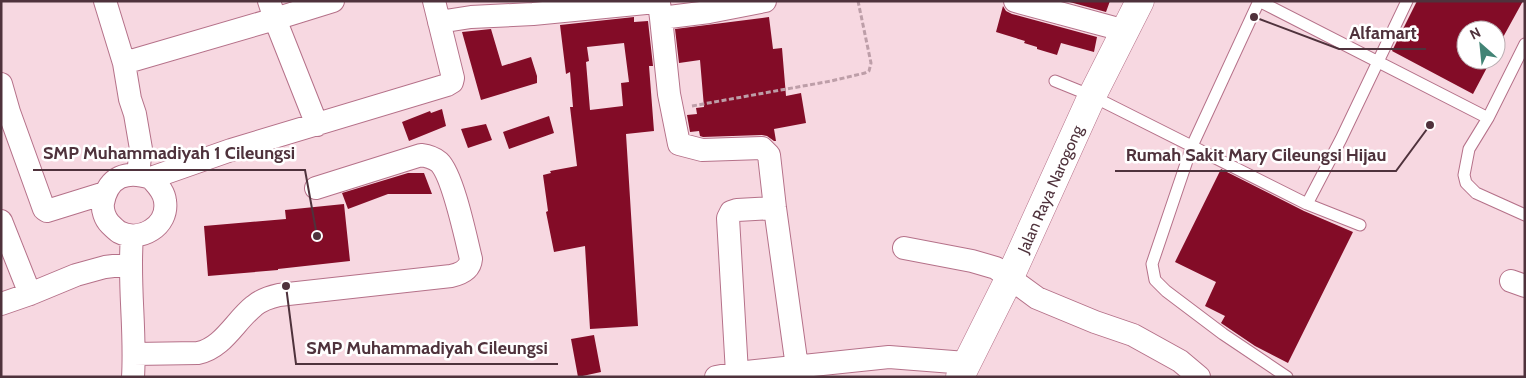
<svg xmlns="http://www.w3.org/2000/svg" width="1526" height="378" font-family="Cabin,sans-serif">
  <rect width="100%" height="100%" fill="#f7d8e1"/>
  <!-- building -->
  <path fill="#830c27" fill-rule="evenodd" d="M 1066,1 L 1110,1 L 1106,12 Z
    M 1417,1 L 1523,1 L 1496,50 L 1496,30 L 1466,30 L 1466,60 L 1491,60 L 1473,94 L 1392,51 Z
    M 1003,6 L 1006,11 L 1012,14 L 1097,37 L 1094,52 L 1061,43 L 1057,55 L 1037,49 L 1037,47 L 1024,43 L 1025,41 L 996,32 Z
    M 634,17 L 634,22 L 648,21 L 653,66 L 649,66 L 654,131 L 626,134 L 638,326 L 590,329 L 585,246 L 554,252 L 546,212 L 548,211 L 543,175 L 551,173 L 550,171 L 577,166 L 570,107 L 573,107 L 570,72 L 566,74 L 560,25 ZM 624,43 L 629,82 L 621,83 L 623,106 L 590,110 L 586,62 L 589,61 L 587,47 Z
    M 769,17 L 773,49 L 782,48 L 786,96 L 801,93 L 806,123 L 774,129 L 776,141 L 774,141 L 767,136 L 762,135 L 703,137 L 700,136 L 699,131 L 690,132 L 687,115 L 697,114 L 696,108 L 704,107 L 700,60 L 679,63 L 675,29 Z
    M 491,29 L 502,66 L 531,57 L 537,76 L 537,83 L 481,100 L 462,32 Z
    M 442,109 L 446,126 L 409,141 L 402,122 L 430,111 L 431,113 Z
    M 549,116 L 554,133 L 509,149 L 503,132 Z
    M 486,124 L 492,140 L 468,148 L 461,129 Z
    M 1221,169 L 1304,211 L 1353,232 L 1288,363 L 1255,346 L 1221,323 L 1225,316 L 1205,306 L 1216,282 L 1175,262 Z
    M 408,173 L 424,173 L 432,194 L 388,194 L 348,209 L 342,193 Z
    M 344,204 L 350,261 L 278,269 L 278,270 L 208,276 L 204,226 L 286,219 L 285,210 Z
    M 594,335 L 601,372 L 578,377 L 571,339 Z"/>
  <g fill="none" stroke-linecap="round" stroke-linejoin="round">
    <!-- service casing -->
    <g stroke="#b57189" stroke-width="13">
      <path id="service" d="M 1259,1 L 1192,146 L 1152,264 L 1155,280 L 1166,291 L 1223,334 L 1287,377
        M 1259,1 L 1488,118
        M 1525,44 L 1488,118 L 1469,149 L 1464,175 L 1466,183 L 1476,193 L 1525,215
        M 1055,81 L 1092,96 L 1307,204 L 1360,225
        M 1307,204 L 1341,139 L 1407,1"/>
    </g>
    <!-- minor casing -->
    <g stroke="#b57189" stroke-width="24">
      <path id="minor" d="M 105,1 L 124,63 L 130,99 L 135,114 L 141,149 L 138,174
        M 1015,1 L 1126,31
        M 661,18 L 669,94 L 679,144 L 702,150 L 762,148 L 769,155 L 775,208 L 797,367
        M 439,22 L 471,17 L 533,14 L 656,2 L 659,3 L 661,18 L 709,12 L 765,1
        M 124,63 L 275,19 L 269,1
        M 1,84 L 9,112 L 44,209 L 47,211 L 105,193
        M 317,125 L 275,19 L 333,1
        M 151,178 C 157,185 164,191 165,201 C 169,226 140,243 119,232 C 116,230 113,227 110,224 C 105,219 102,210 103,203 C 108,176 127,170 151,178 L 231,150 L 447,85 L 452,82 L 453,78 L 434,1
        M 1,221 L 30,294
        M 132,236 C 128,283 136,330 133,377
        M 904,248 L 972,261 L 996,268 L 1037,298 L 1095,322 L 1133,335 L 1180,361 L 1199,377
        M 1511,281 L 1525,286
        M 1,304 L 30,294 L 76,275 L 105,267 L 130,264
        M 134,354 L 198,353 C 223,348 235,321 254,306 C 261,300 270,297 279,295 L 451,276 C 460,274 470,270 471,259 C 466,239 453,175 439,162 C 434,158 428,156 421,155 L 316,188
        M 737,373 L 728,218 L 731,212 L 737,210 L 775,208
        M 716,377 L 737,373 L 889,357 L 966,363"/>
    </g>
    <!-- primary casing -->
    <g stroke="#b57189" stroke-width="29">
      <path id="primary" d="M 960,377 L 1010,277 L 1092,96 L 1140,1"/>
    </g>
    <!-- path -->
    <path stroke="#bd9ea8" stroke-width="3" stroke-dasharray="5 2.5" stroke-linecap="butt" d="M 692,106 L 831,81 L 865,73 L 869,71 L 871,63 L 858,1"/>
    <!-- service -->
    <use href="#service" stroke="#fff" stroke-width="11"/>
    <!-- minor -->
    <use href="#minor" stroke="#fff" stroke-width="22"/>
    <!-- primary -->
    <use href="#primary" stroke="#fff" stroke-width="28"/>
  </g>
  <g text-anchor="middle" stroke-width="5" stroke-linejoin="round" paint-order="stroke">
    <!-- street labels -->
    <g font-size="16" fill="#4f323c" stroke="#fff">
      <text transform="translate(1050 189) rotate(-66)" y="6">Jalan Raya Narogong</text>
    </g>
  </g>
  <!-- callouts -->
  <path fill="none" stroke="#4f323c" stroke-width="2" d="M1254 17L1339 49H1426M317 236L305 170H33M1430 125L1396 171H1115M286 286L296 364H558"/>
  <g fill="#4f323c" stroke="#fff" stroke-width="2">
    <circle cx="1254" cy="17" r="5"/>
    <circle cx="317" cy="236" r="5"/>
    <circle cx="1430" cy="125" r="5"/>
    <circle cx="286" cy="286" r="5"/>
  </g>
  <g font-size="18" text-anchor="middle" font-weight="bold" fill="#4f323c" stroke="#fff" stroke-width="5" stroke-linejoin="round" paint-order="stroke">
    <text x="1383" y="39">Alfamart</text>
    <text x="169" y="159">SMP Muhammadiyah 1 Cileungsi</text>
    <text x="1256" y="161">Rumah Sakit Mary Cileungsi Hijau</text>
    <text x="427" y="354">SMP Muhammadiyah Cileungsi</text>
  </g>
  <!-- border -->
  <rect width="1526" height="378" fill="none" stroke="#4f323c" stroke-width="5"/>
  <!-- north arrow -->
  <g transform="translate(1481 45) rotate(333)"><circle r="24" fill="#ffffff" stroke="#b9adb1"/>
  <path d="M0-4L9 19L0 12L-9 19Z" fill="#428475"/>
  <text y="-8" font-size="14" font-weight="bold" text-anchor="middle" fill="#4f323c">N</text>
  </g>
</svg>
